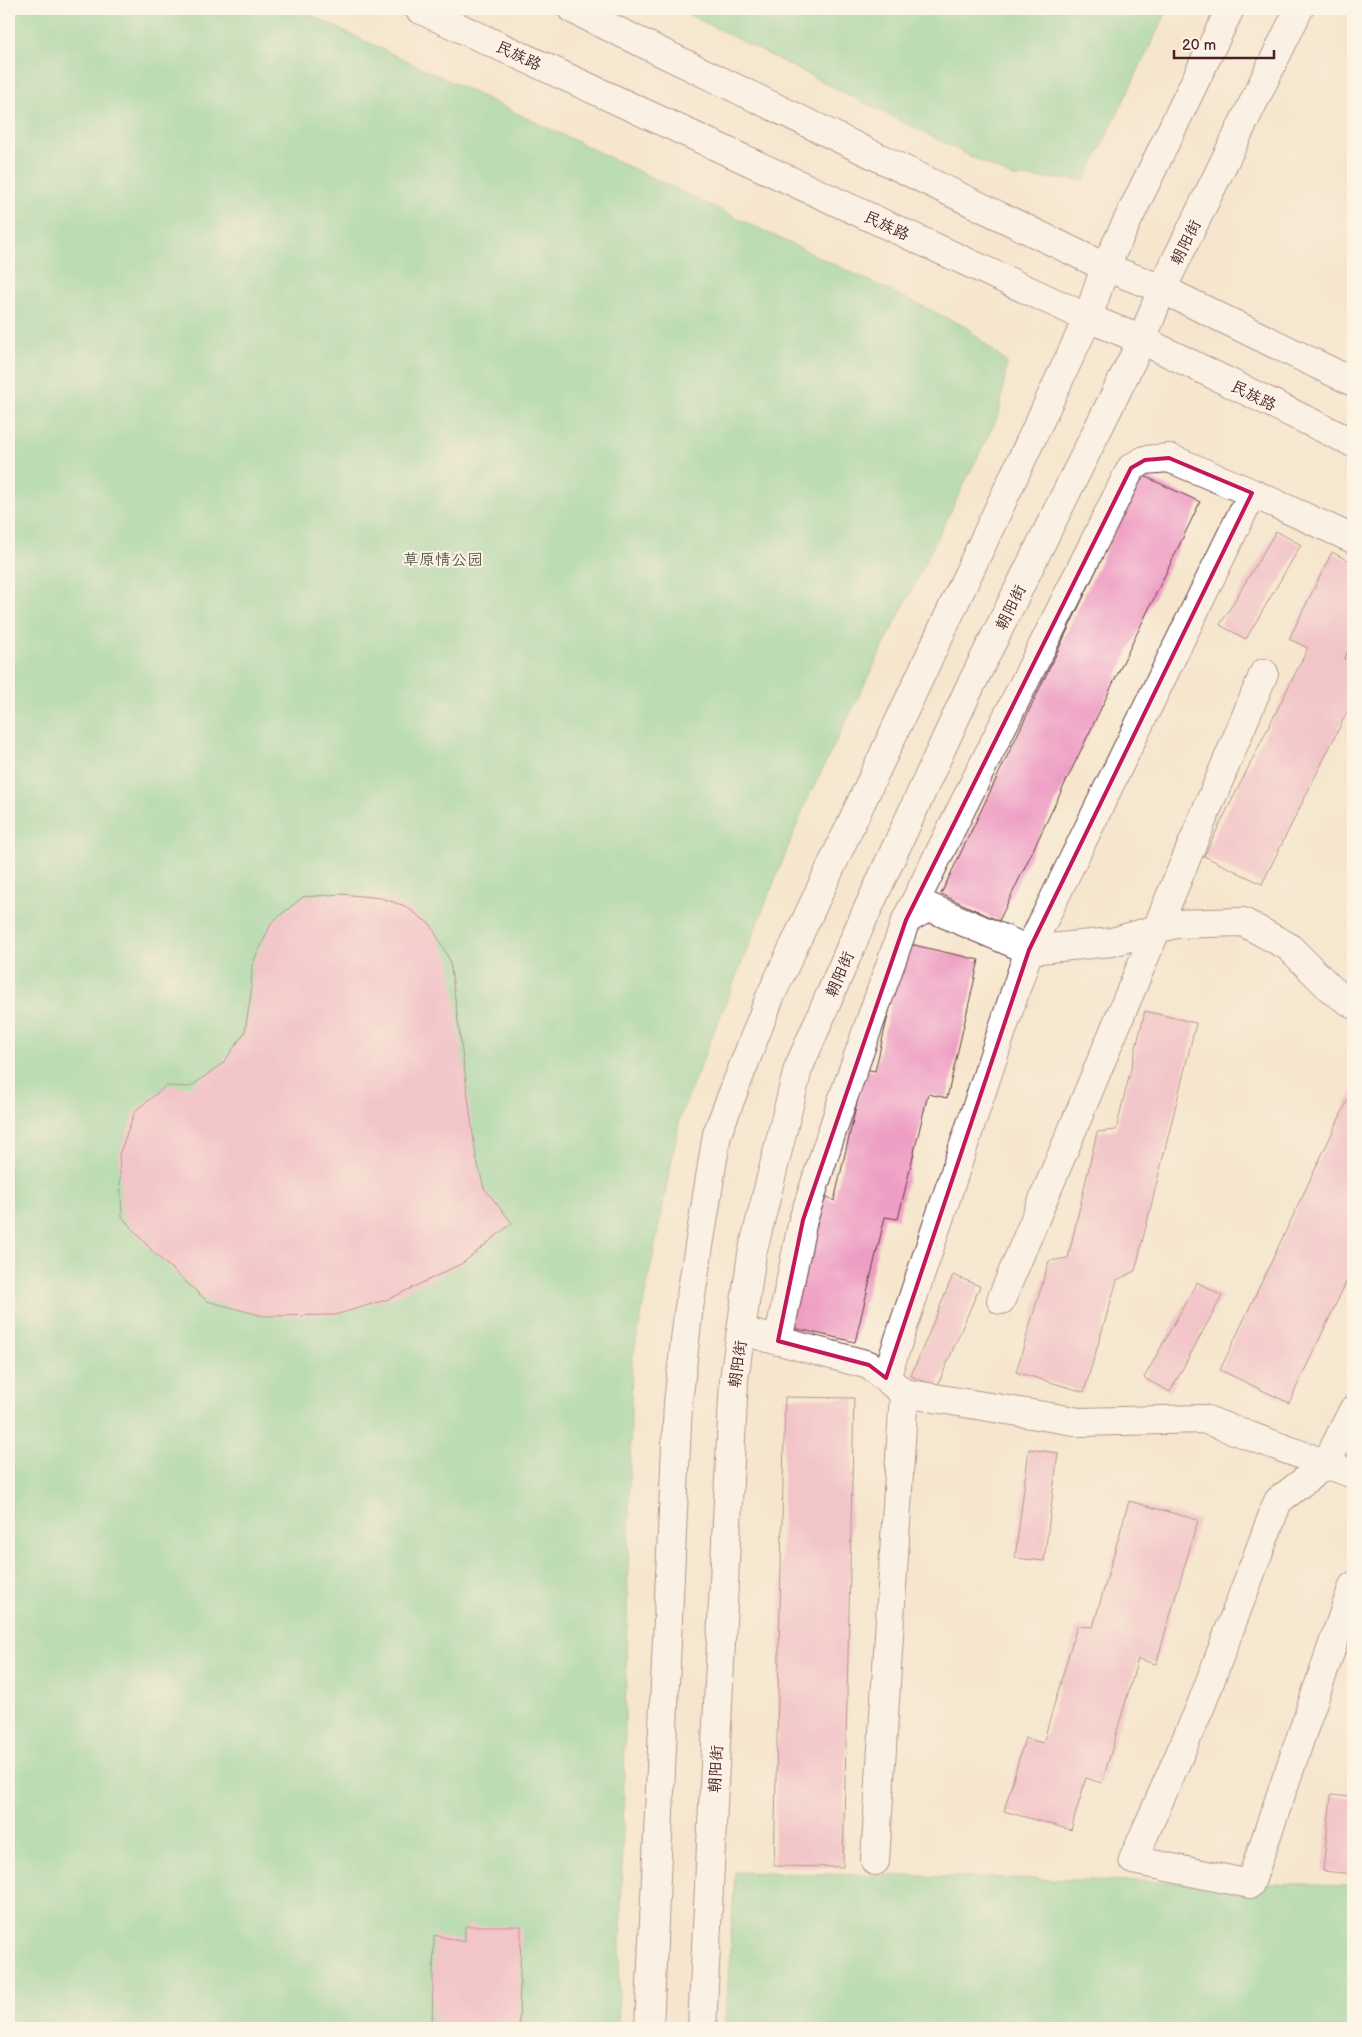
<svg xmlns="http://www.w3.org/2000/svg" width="1362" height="2037" font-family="'Balsamiq Sans','LXGW WenKai TC',sans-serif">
  <rect width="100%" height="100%" fill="#fcf5e5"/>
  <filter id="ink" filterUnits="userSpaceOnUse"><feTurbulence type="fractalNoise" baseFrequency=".02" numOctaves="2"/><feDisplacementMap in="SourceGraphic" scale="10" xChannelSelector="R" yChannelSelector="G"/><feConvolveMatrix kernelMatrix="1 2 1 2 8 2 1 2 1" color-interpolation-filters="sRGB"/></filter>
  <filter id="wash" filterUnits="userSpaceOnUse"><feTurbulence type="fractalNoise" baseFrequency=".0096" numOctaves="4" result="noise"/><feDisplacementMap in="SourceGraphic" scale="20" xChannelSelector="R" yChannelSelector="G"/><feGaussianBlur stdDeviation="1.12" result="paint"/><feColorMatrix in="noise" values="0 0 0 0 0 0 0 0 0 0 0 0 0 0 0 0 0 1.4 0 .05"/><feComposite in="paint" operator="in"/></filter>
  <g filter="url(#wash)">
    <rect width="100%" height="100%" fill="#f6e6cd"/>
    <!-- green -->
    <path fill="#77d096" stroke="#607860" d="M 9,9 L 298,9 L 966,327 L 1007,363 L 999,414 L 807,800 L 681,1114 L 632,1362 L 623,1831 L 618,2028 L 9,2028 Z
      M 678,9 L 1168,9 L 1085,180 L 1012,177 Z
      M 735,1872 L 1353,1886 L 1353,2028 L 725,2028 Z"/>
    <g id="blocks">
      <!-- building -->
      <path fill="#ee9ec4" d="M 1142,475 L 1200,502 L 999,921 L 941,894 Z
        M 1276,531 L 1301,545 L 1246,639 L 1220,625 Z
        M 1332,552 L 1353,563 L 1353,640 L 1344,659 L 1353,664 L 1353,700 L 1262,884 L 1204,856 L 1308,648 L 1289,639 Z
        M 341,894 L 381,898 L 405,906 L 431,925 L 450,961 L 476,1157 L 484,1188 L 512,1223 L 463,1263 L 389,1299 L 335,1315 L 263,1316 L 207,1301 L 153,1252 L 122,1217 L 119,1155 L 135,1111 L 166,1086 L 190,1087 L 223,1063 L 245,1032 L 251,993 L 252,965 L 272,922 L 303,897 Z
        M 905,943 L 979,960 L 947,1098 L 928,1094 L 898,1219 L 885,1217 L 855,1342 L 789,1327 L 821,1193 L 834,1201 L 865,1069 L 875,1071 Z
        M 1145,1011 L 1196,1023 L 1135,1271 L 1117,1280 L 1084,1392 L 1016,1372 L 1049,1261 L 1068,1258 L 1097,1132 L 1116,1130 Z
        M 1353,1089 L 1353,1268 L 1289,1403 L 1220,1370 Z
        M 953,1275 L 980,1286 L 937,1387 L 911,1376 Z
        M 1197,1282 L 1222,1296 L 1170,1392 L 1144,1378 Z
        M 785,1397 L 854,1398 L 843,1867 L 774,1866 Z
        M 1029,1449 L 1058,1453 L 1044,1561 L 1015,1558 Z
        M 1129,1501 L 1198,1520 L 1156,1664 L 1138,1659 L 1102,1783 L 1086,1778 L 1071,1830 L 1004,1811 L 1025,1738 L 1043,1743 L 1077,1626 L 1093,1627 Z
        M 1352,1775 L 1353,1874 L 1323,1871 L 1331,1795 L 1350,1797 Z
        M 465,1926 L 521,1926 L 519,2028 L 432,2028 L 434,1935 L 465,1942 Z"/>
    </g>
  </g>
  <g filter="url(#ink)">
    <use href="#blocks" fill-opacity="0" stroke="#643d43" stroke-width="1"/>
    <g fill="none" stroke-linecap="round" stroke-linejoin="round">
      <!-- minor casing -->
      <g stroke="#643d43" stroke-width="30">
        <path id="minor" d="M 1252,493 L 1353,539
          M 906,920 L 1131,468 L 1145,460 L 1169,458 L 1252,493 L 1029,950
          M 1029,950 L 1112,942 L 1175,924 L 1243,922 L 1289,947 L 1333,991 L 1353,1004
          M 1001,1300 L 1264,673
          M 742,1331 L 869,1365 L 904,1393 L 1080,1422 L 1204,1419 L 1353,1474
          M 778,1341 L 803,1220 L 841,1104 L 906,920 L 929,907 L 1029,950 L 886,1378
          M 1353,1410 L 1326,1464 L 1278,1501 L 1200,1708 L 1133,1860 L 1250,1884 L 1353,1586
          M 875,1861 L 904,1393"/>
      </g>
      <!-- tertiary casing -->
      <g stroke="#643d43" stroke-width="30">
        <path id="tertiary" d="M 419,9 L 1088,318 L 1142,340 L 1353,443
          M 572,9 L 1105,267 L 1162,289 L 1353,382
          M 649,2028 L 678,1403 L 688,1314 L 717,1134 L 770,997 L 1088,318 L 1105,267 L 1230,9
          M 702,2028 L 734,1379 L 752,1254 L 798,1069 L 859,928 L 967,693 L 1142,340 L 1162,289 L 1299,9"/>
      </g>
      <!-- minor -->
      <use href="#minor" stroke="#fff" stroke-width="28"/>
      <!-- tertiary -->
      <use href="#tertiary" stroke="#fff" stroke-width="28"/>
    </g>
  </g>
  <!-- marked area -->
  <path d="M0 0H1362V2037H0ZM 1169,458 L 1252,493 L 1029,950 L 886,1378 L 869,1365 L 778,1341 L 803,1220 L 906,920 L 1131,468 L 1145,460 Z" fill="#f6e6cd" fill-opacity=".55" fill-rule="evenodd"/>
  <path fill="none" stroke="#c2185b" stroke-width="4" stroke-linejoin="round" d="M 1169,458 L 1252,493 L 1029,950 L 886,1378 L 869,1365 L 778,1341 L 803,1220 L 906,920 L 1131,468 L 1145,460 Z"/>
  <g text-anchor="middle" stroke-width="4" stroke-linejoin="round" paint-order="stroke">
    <!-- street labels -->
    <g font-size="16" fill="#4a1f2b" stroke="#fcf5e5">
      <text transform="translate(519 55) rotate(25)" y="6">民族路</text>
      <text transform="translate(887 225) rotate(25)" y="6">民族路</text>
      <text transform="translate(1185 242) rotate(-64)" y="6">朝阳街</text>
      <text transform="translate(1254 395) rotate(26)" y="6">民族路</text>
      <text transform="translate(1010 607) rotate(-64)" y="6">朝阳街</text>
      <text transform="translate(839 974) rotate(-67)" y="6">朝阳街</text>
      <text transform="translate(737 1364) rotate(-82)" y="6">朝阳街</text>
      <text transform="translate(715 1769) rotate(-87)" y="6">朝阳街</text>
    </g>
    <!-- park labels -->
    <g font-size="16" fill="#58544b" stroke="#fcf5e5">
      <text x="443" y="565">草原情公园</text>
    </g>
  </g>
  <!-- margin -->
  <rect width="1362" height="2037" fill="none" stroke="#fcf5e5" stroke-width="30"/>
  <!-- scale -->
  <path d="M1174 50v8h100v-8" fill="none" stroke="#4a1f2b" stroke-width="2.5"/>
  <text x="1182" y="50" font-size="15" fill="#4a1f2b" stroke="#fcf5e5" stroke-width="4" paint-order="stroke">20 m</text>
</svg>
